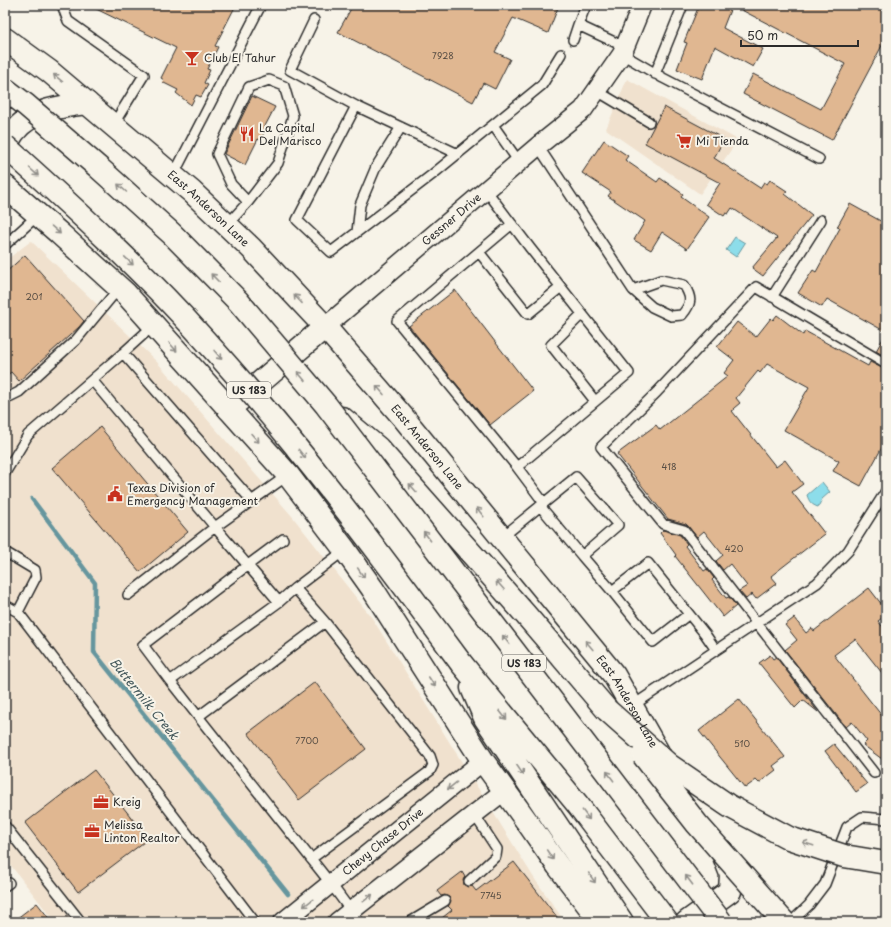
<svg xmlns="http://www.w3.org/2000/svg" width="891" height="927" font-family="'Playpen Sans',sans-serif">
  <rect width="100%" height="100%" fill="#f7f3e8"/>
  <filter id="ink" filterUnits="userSpaceOnUse"><feTurbulence type="fractalNoise" baseFrequency=".025" numOctaves="2"/><feDisplacementMap in="SourceGraphic" scale="8" xChannelSelector="R" yChannelSelector="G"/><feConvolveMatrix kernelMatrix="1 2 1 2 8 2 1 2 1" color-interpolation-filters="sRGB"/></filter>
  <g filter="url(#ink)">
    <!-- built -->
    <path fill="#f0e1ce" d="M 627,79 L 738,140 L 700,194 L 606,129 Z
      M 31,241 L 156,361 L 292,516 L 372,618 L 534,878 L 565,922 L 55,922 L 5,858 L 5,261 Z"/>
    <!-- water -->
    <path fill="#8dddea" stroke="#66969e" d="M 735,237 L 745,243 L 736,257 L 726,250 Z
      M 822,482 L 830,492 L 822,499 L 818,507 C 812,505 809,502 807,495 Z"/>
    <g fill="none" stroke-linecap="round" stroke-linejoin="round">
      <!-- stream -->
      <path stroke="#66969e" stroke-width="4.5" d="M 32,499 L 95,583 L 94,652 L 288,894"/>
    </g>
    <!-- building -->
    <path fill="#e0b791" stroke="#2b2b2b" d="M 88,5 L 236,5 L 215,46 L 218,47 L 207,69 L 210,70 L 204,83 L 208,85 L 201,97 L 196,95 L 191,105 L 176,93 L 178,90 L 162,82 L 164,80 L 161,78 L 176,48 Z
      M 353,5 L 559,5 L 548,33 L 513,18 L 495,52 L 510,59 L 495,89 L 483,83 L 473,102 L 338,32 Z
      M 702,5 L 732,5 L 723,28 L 763,49 L 753,67 L 715,46 L 702,79 L 677,69 L 687,43 L 684,42 L 698,8 L 701,9 Z
      M 732,5 L 886,5 L 886,38 L 832,140 L 743,94 L 753,74 L 821,109 L 845,64 Z
      M 252,96 L 275,107 L 264,128 L 266,129 L 260,140 L 258,139 L 245,165 L 224,154 Z
      M 664,107 L 724,139 L 714,158 L 760,188 L 764,182 L 767,184 L 770,180 L 787,191 L 785,194 L 812,215 L 763,276 L 752,268 L 777,238 L 732,208 L 728,214 L 726,213 L 724,216 L 706,204 L 720,183 L 645,143 Z
      M 604,140 L 628,156 L 625,160 L 657,182 L 660,178 L 683,194 L 681,197 L 709,217 L 687,249 L 662,232 L 651,250 L 634,240 L 645,221 L 608,196 L 611,192 L 582,173 Z
      M 850,204 L 886,224 L 886,332 L 827,299 L 822,307 L 798,293 L 813,270 L 816,272 L 840,228 L 837,227 Z
      M 25,255 L 84,321 L 79,327 L 19,381 L 11,372 L 5,377 L 5,273 Z
      M 455,290 L 533,391 L 490,425 L 409,326 Z
      M 777,315 L 803,335 L 805,331 L 868,366 L 870,362 L 886,370 L 886,440 L 861,486 L 833,471 L 839,461 L 784,430 L 809,387 L 767,364 L 760,373 L 758,371 L 736,398 L 740,403 L 734,408 L 735,409 L 732,411 L 776,467 L 785,460 L 803,484 L 792,492 L 825,534 L 771,576 L 777,583 L 756,599 L 752,594 L 746,599 L 739,591 L 747,586 L 730,564 L 723,570 L 716,561 L 723,555 L 704,531 L 697,537 L 686,524 L 668,519 L 617,454 L 656,425 L 660,430 L 728,376 L 724,373 L 734,360 L 717,347 L 737,322 L 756,337 L 771,318 L 773,320 Z
      M 886,333 L 886,357 L 876,351 Z
      M 100,427 L 188,532 L 140,572 L 52,468 Z
      M 663,530 L 680,535 L 687,544 L 685,546 L 704,571 L 707,569 L 714,578 L 712,580 L 726,598 L 729,597 L 736,606 L 723,617 L 675,556 L 676,555 L 660,533 Z
      M 869,588 L 886,610 L 886,615 L 878,621 L 886,631 L 886,678 L 855,639 L 834,655 L 886,721 L 886,762 L 863,745 L 867,741 L 852,722 L 846,727 L 785,650 L 797,640 L 785,625 L 794,618 L 806,633 L 812,628 L 814,631 Z
      M 770,655 L 773,659 L 776,657 L 818,712 L 803,700 L 795,708 L 759,663 Z
      M 315,682 L 366,749 L 299,800 L 248,733 Z
      M 739,699 L 785,757 L 773,766 L 776,770 L 759,783 L 756,780 L 745,788 L 699,731 Z
      M 834,744 L 867,784 L 856,792 L 825,751 Z
      M 94,770 L 148,839 L 78,892 L 25,823 Z
      M 514,862 L 561,922 L 437,922 L 452,910 L 448,906 L 451,901 L 450,898 L 445,895 L 441,896 L 437,891 L 462,872 L 465,877 L 463,880 L 464,885 L 468,887 L 472,886 L 476,891 Z
      M 37,903 L 52,922 L 12,922 Z"/>
    <g fill="none" stroke-linecap="round" stroke-linejoin="round">
      <!-- service casing -->
      <g stroke="#2b2b2b" stroke-width="12">
        <path id="service" d="M 62,5 L 68,21 L 144,75 L 113,125
          M 586,5 L 578,25 L 625,47
          M 314,20 L 290,70 L 356,106 L 458,154
          M 573,40 L 578,25
          M 622,54 L 663,78 L 819,159
          M 655,74 L 683,5
          M 269,80 L 284,86 L 293,116 L 278,163 L 248,202 L 231,184 L 217,154 L 249,87 Z
          M 597,91 L 649,122
          M 356,106 L 297,220 L 331,252 L 433,174 L 542,85 L 561,54
          M 493,125 L 519,162
          M 538,146 L 633,290 L 652,307 L 671,316 L 682,315 C 692,303 692,298 684,285 L 661,280 L 633,290
          M 173,176 L 261,5
          M 486,190 L 530,248 L 629,373 L 517,467 L 397,321 L 512,224
          M 227,225 L 248,202
          M 357,232 L 360,205 L 376,167 L 401,127
          M 5,245 L 38,215
          M 479,252 L 528,314 L 561,287
          M 772,297 L 821,220
          M 582,314 L 551,345 L 595,401
          M 123,353 L 252,501
          M 92,380 L 215,527 L 128,595
          M 5,399 L 19,392 L 76,340 L 119,288
          M 517,467 L 544,503
          M 5,473 L 28,435 L 123,353 L 154,325
          M 540,506 L 582,556
          M 501,538 L 576,477 L 618,525 L 582,556 L 612,591 L 648,563 L 705,634 L 716,650
          M 345,550 L 295,588 L 279,602 L 170,681 L 331,884 L 359,922
          M 5,552 L 35,570 L 36,577 L 18,612
          M 295,588 L 325,622 L 430,756 L 433,765 L 430,771 L 311,859
          M 612,591 L 653,642 L 689,614
          M 279,602 L 215,527 L 288,475
          M 5,605 L 18,612 L 255,922
          M 170,681 L 143,645 L 248,565 L 283,539
          M 632,706 L 817,583 L 848,551 L 886,491
          M 199,716 L 325,622
          M 874,773 L 684,530 L 663,524 L 601,447 L 657,392 L 756,287 L 886,364
          M 5,826 L 81,922
          M 469,881 L 496,856 L 497,849 L 474,814
          M 5,886 L 9,883
          M 410,922 L 445,901
          M 791,922 L 809,905 L 825,884 L 847,827 L 862,817 L 886,819"/>
      </g>
      <!-- minor casing -->
      <g stroke="#2b2b2b" stroke-width="21">
        <g id="minor">
          <path id="s1" d="M 325,327 L 538,146 L 583,110 L 622,54 L 642,5"/>
          <path id="s2" d="M 283,922 L 483,761"/>
          <path d="M 337,922 L 504,791"/>
        </g>
      </g>
      <!-- tertiary casing -->
      <g stroke="#2b2b2b" stroke-width="25">
        <path id="tertiary" d="M 229,409 L 325,327"/>
      </g>
      <!-- secondary casing -->
      <g stroke="#2b2b2b" stroke-width="25">
        <g id="secondary">
          <path id="s3" d="M 5,39 L 49,71 L 192,192 L 251,248 L 325,327 L 402,416 L 614,675 L 659,754"/>
          <path d="M 5,149 C 8,143 10,137 14,132 C 30,110 63,106 87,103"/>
          <path d="M 5,186 L 59,233 L 126,294 L 288,475 L 345,550 L 372,588 L 483,761 L 528,823 L 558,866 L 601,922"/>
          <path d="M 687,922 L 730,891 L 731,874 L 722,851"/>
        </g>
      </g>
      <!-- motorway casing -->
      <g stroke="#2b2b2b" stroke-width="25">
        <path id="motorway" d="M 342,418 L 378,448 L 525,614 L 607,710
          M 461,663 L 578,805 L 667,922
          M 472,688 L 485,718 L 622,922"/>
      </g>
      <!-- service -->
      <use href="#service" stroke="#f7f3e8" stroke-width="9"/>
      <!-- minor -->
      <use href="#minor" stroke="#f7f3e8" stroke-width="18"/>
      <!-- tertiary -->
      <use href="#tertiary" stroke="#f7f3e8" stroke-width="22"/>
      <!-- secondary -->
      <use href="#secondary" stroke="#f7f3e8" stroke-width="22"/>
      <!-- motorway -->
      <use href="#motorway" stroke="#f7f3e8" stroke-width="22"/>
      <!-- motorway-bridge casing -->
      <g stroke="#2b2b2b" stroke-width="25" stroke-linecap="butt">
        <path id="motorway-bridge" d="M 5,89 L 26,105 L 99,168 L 172,234 L 238,301 L 326,405 L 721,922
          M 5,146 C 73,207 141,269 202,337 C 296,440 378,551 461,663
          M 607,710 L 669,765 L 729,806 L 789,838 L 844,856 L 886,863
          M 643,755 L 697,824 L 784,922"/>
      </g>
      <!-- motorway-bridge -->
      <use href="#motorway-bridge" stroke="#f7f3e8" stroke-width="22"/>
    </g>
    <!-- one-way arrows -->
    <defs><path id="oneway-shaft" d="M-6 0H5M1.5-3L5.5 0L1.5 3" fill="none" stroke-width="1.6" stroke-linecap="round" stroke-linejoin="round"/></defs>
    <g stroke="#918f8a">
      <use href="#oneway-shaft" transform="translate(58 78) rotate(-140)"/>
      <use href="#oneway-shaft" transform="translate(34 172) rotate(42)"/>
      <use href="#oneway-shaft" transform="translate(122 188) rotate(-138)"/>
      <use href="#oneway-shaft" transform="translate(56 230) rotate(41)"/>
      <use href="#oneway-shaft" transform="translate(129 261) rotate(44)"/>
      <use href="#oneway-shaft" transform="translate(215 278) rotate(-134)"/>
      <use href="#oneway-shaft" transform="translate(298 299) rotate(-133)"/>
      <use href="#oneway-shaft" transform="translate(173 347) rotate(48)"/>
      <use href="#oneway-shaft" transform="translate(218 355) rotate(49)"/>
      <use href="#oneway-shaft" transform="translate(301 376) rotate(-130)"/>
      <use href="#oneway-shaft" transform="translate(380 390) rotate(-131)"/>
      <use href="#oneway-shaft" transform="translate(255 438) rotate(48)"/>
      <use href="#oneway-shaft" transform="translate(302 454) rotate(52)"/>
      <use href="#oneway-shaft" transform="translate(413 488) rotate(-132)"/>
      <use href="#oneway-shaft" transform="translate(480 512) rotate(-129)"/>
      <use href="#oneway-shaft" transform="translate(427 536) rotate(-127)"/>
      <use href="#oneway-shaft" transform="translate(361 573) rotate(56)"/>
      <use href="#oneway-shaft" transform="translate(500 585) rotate(-132)"/>
      <use href="#oneway-shaft" transform="translate(506 640) rotate(-127)"/>
      <use href="#oneway-shaft" transform="translate(589 645) rotate(-130)"/>
      <use href="#oneway-shaft" transform="translate(432 682) rotate(57)"/>
      <use href="#oneway-shaft" transform="translate(503 715) rotate(51)"/>
      <use href="#oneway-shaft" transform="translate(520 770) rotate(56)"/>
      <use href="#oneway-shaft" transform="translate(610 776) rotate(-127)"/>
      <use href="#oneway-shaft" transform="translate(452 786) rotate(141)"/>
      <use href="#oneway-shaft" transform="translate(586 815) rotate(53)"/>
      <use href="#oneway-shaft" transform="translate(808 844) rotate(-162)"/>
      <use href="#oneway-shaft" transform="translate(550 855) rotate(56)"/>
      <use href="#oneway-shaft" transform="translate(592 878) rotate(56)"/>
      <use href="#oneway-shaft" transform="translate(689 880) rotate(-127)"/>
      <use href="#oneway-shaft" transform="translate(368 898) rotate(-38)"/>
      <use href="#oneway-shaft" transform="translate(308 903) rotate(142)"/>
    </g>
  </g>
  <!-- icons -->
  <defs>
    <g id="bar-bare" transform="scale(1.2)"><path d="M-6-5H6L.8 .8V4.5H3.5V6h-7V4.5H-.8V.8Z" fill="#c8321e" stroke="#f7f3e8" stroke-width="2.5" paint-order="stroke"/></g>
    <g id="restaurant-bare" transform="scale(1.2)"><path d="M-5-6h1v4h1v-4h1v4h1v-4h1v5L-1.5 .5V6h-2V.5L-5-1ZM5-6V6H3V1.5H1.5Q1.5-4 5-6Z" fill="#c8321e" stroke="#f7f3e8" stroke-width="2.5" paint-order="stroke"/></g>
    <g id="supermarket-bare" transform="scale(1.2)"><path d="M-6-5.5h2.5l.6 2H6L4.5 2H-2.5L-4.4-4H-6ZM-1.5 3.2a1.3 1.3 0 1 0 .1 0ZM3 3.2a1.3 1.3 0 1 0 .1 0Z" fill="#c8321e" stroke="#f7f3e8" stroke-width="2.5" paint-order="stroke"/></g>
    <g id="civic-bare" transform="scale(1.2)"><path d="M-.6-6.5H3V-4.5H.6V-3L4-1V1h2V6H-6V1h2V-1L-.6-3ZM-1.2 2.5V6h2.4V2.5Z" fill="#c8321e" stroke="#f7f3e8" stroke-width="2.5" paint-order="stroke"/></g>
    <g id="office-bare" transform="scale(1.2)"><path d="M-6-3h4V-5.5h4V-3h4V5H-6ZM-1-4.5V-3h2v-1.5ZM-6 0V1H6V0Z" fill="#c8321e" stroke="#f7f3e8" stroke-width="2.5" paint-order="stroke"/></g>
  </defs>
  <g fill-rule="evenodd">
    <use href="#bar-bare" x="192" y="58"/>
    <use href="#restaurant-bare" x="247" y="134"/>
    <use href="#supermarket-bare" x="684" y="141"/>
    <use href="#civic-bare" x="115" y="494"/>
    <use href="#office-bare" x="101" y="802"/>
    <use href="#office-bare" x="92" y="831"/>
  </g>
  <g text-anchor="middle" stroke-width="4" stroke-linejoin="round" paint-order="stroke">
    <!-- number labels -->
    <g font-size="9" fill="#584e44">
      <text x="443" y="59">7928</text>
      <text x="34" y="300">201</text>
      <text x="669" y="470">418</text>
      <text x="734" y="552">420</text>
      <text x="307" y="744">7700</text>
      <text x="742" y="747">510</text>
      <text x="491" y="899">7745</text>
    </g>
    <!-- shield labels -->
    <g fill="#f7f3e8" stroke="#686764" stroke-width="1">
      <rect x="227" y="382" width="44" height="16" rx="3"/>
      <rect x="502" y="655" width="44" height="16" rx="3"/>
    </g>
    <g font-size="10" font-weight="bold" fill="#2b2b2b">
      <text x="249" y="394">US 183</text>
      <text x="524" y="667">US 183</text>
    </g>
    <!-- poi labels -->
    <g font-size="11" fill="#2b2b2b" stroke="#f7f3e8" text-anchor="start">
      <text x="204" y="62">Club El Tahur</text>
      <text x="259" y="132">La Capital<tspan x="259" dy="13">Del Marisco</tspan></text>
      <text x="696" y="145">Mi Tienda</text>
      <text x="127" y="492">Texas Division of<tspan x="127" dy="13">Emergency Management</tspan></text>
      <text x="113" y="806">Kreig</text>
      <text x="104" y="829">Melissa<tspan x="104" dy="13">Linton Realtor</tspan></text>
    </g>
    <!-- street labels -->
    <g font-size="11" fill="#2b2b2b" stroke="#f7f3e8">
      <text dy="4" stroke="none"><textPath href="#s3" startOffset="265">East Anderson Lane</textPath></text>
      <text dy="4" stroke="none"><textPath href="#s1" startOffset="166">Gessner Drive</textPath></text>
      <text dy="4" stroke="none"><textPath href="#s3" startOffset="589">East Anderson Lane</textPath></text>
      <text dy="4" stroke="none"><textPath href="#s3" startOffset="913">East Anderson Lane</textPath></text>
      <text dy="4" stroke="none"><textPath href="#s2" startOffset="128">Chevy Chase Drive</textPath></text>
    </g>
    <!-- water labels -->
    <g font-size="12" font-style="italic" fill="#44585b" stroke="#f7f3e8">
      <text transform="translate(144 699) rotate(51)" y="4">Buttermilk Creek</text>
    </g>
  </g>
  <!-- margin -->
  <rect width="891" height="927" fill="none" stroke="#f7f3e8" stroke-width="20"/>
  <rect x="10" y="10" width="871" height="907" fill="none" stroke="#2b2b2b" stroke-width="1.5" filter="url(#ink)"/>
  <!-- scale -->
  <path d="M741 40v6h117v-6" fill="none" stroke="#2b2b2b" stroke-width="2"/>
  <text x="747" y="40" font-size="12" fill="#2b2b2b" stroke="#f7f3e8" stroke-width="3" paint-order="stroke">50 m</text>
</svg>
